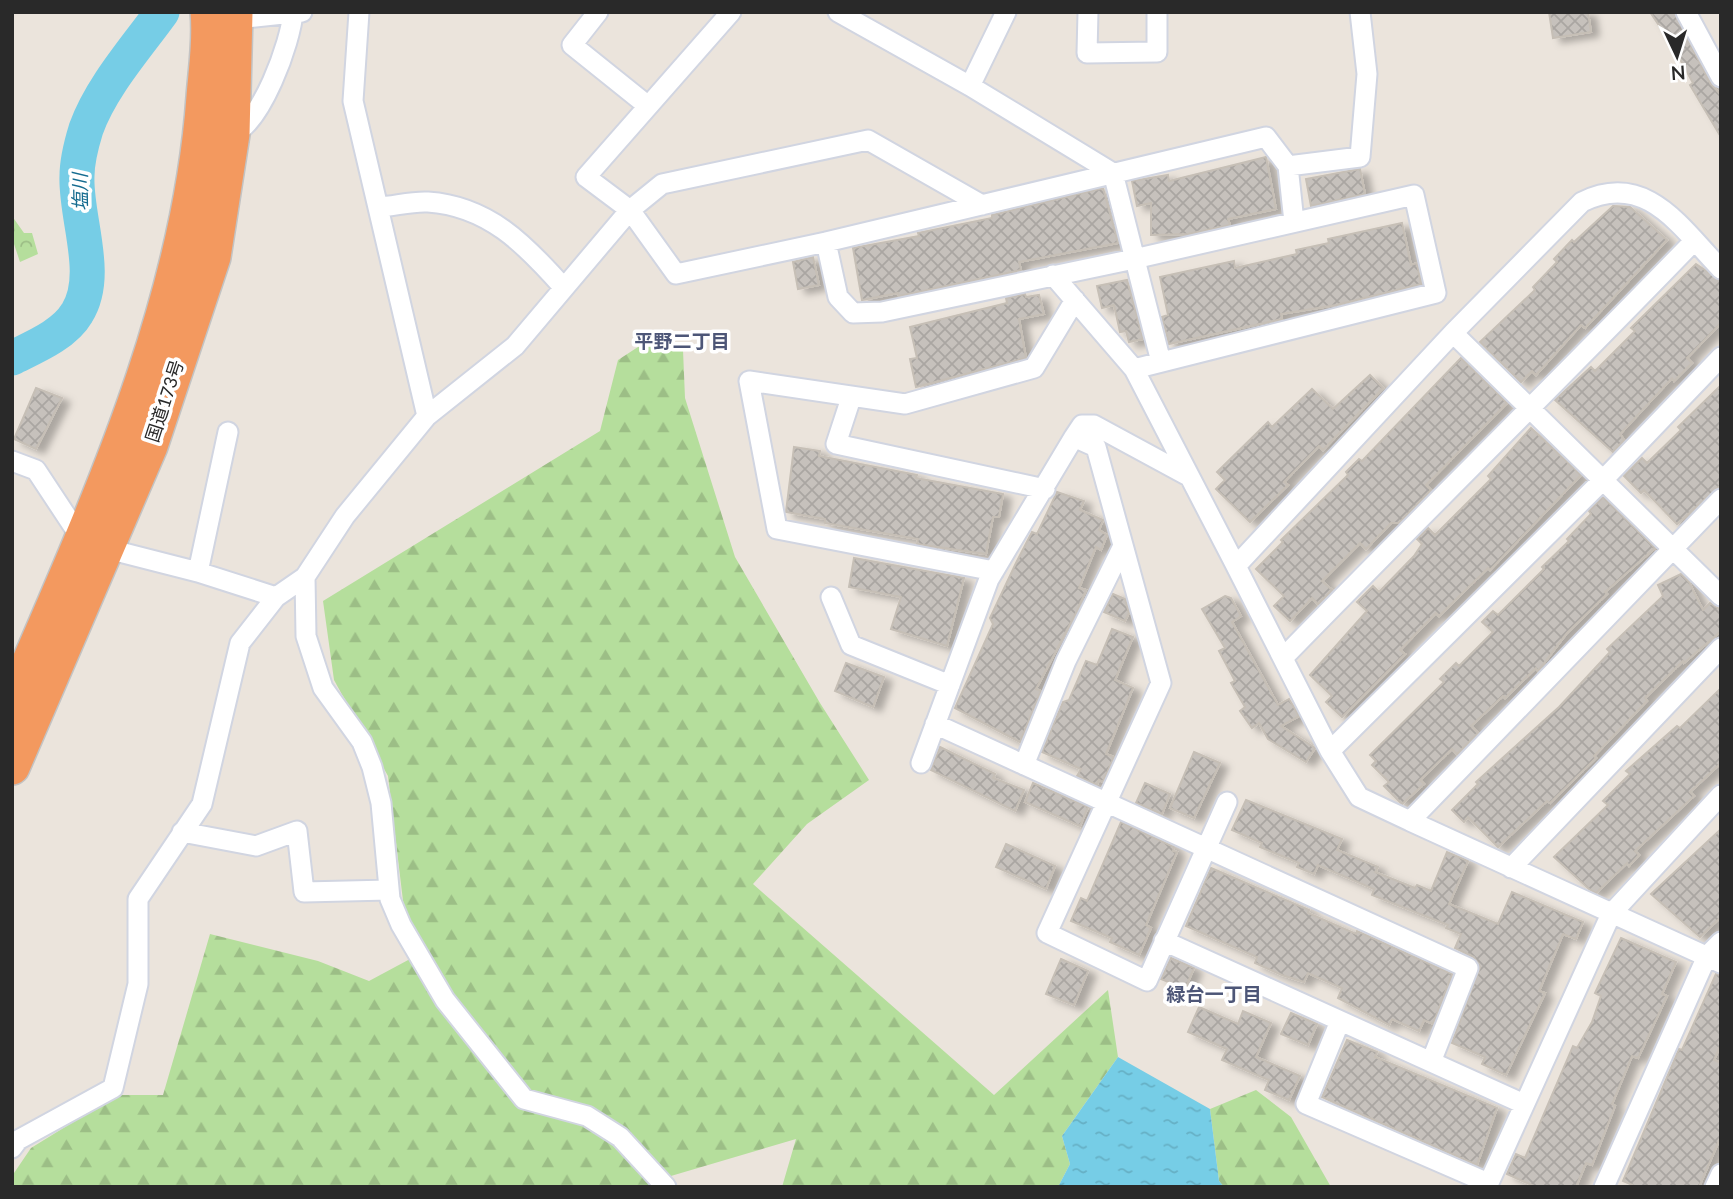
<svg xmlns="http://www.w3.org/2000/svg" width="1733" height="1199" font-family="Lato,'Noto Sans JP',sans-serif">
  <defs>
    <pattern id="forest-firs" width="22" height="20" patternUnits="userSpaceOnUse" patternTransform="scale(1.75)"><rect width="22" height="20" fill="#b5de9c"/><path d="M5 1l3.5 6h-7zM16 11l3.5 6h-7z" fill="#9cbe86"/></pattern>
    <pattern id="park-crowns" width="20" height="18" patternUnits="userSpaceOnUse" patternTransform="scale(1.75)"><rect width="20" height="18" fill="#b5de9c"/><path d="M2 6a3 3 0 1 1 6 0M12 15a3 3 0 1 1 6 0" fill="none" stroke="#9cbe86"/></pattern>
    <pattern id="water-ripples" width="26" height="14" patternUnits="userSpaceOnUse" patternTransform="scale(1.75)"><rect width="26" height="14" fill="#76cde6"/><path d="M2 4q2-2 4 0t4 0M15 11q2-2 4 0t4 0" fill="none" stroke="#66b0c5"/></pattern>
    <pattern id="building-cross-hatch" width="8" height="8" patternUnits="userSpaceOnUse" patternTransform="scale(1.75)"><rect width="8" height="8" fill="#c6c1bc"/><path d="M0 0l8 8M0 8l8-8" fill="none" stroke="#aaa6a2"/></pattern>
    <filter id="shadow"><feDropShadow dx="8" dy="4.5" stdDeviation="3.5" flood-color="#0004"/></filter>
  </defs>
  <rect width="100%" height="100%" fill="#ebe4dc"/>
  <!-- forest -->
  <path fill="url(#forest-firs)" d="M 658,334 L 683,350 L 685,398 L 735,557 L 820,703 L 869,780 L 807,824 L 753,884 L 994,1095 L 1108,990 L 1118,1057 L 1062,1136 L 1070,1164 L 1058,1187 L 782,1187 L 796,1139 L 654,1181 L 654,1187 L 12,1187 L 12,1176 L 31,1148 L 117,1095 L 163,1095 L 210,934 L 318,961 L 369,981 L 410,959 L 388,776 L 334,680 L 323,601 L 600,431 L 618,360 Z
    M 1256,1090 L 1291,1117 L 1331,1187 L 1224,1187 L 1219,1181 L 1210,1109 Z"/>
  <!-- park -->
  <path fill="url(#park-crowns)" d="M 12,216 L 24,233 L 32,233 L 38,254 L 20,262 L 12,238 Z"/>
  <!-- water -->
  <path fill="url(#water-ripples)" d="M 1118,1057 L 1210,1109 L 1219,1181 L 1224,1187 L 1058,1187 L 1070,1164 L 1062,1136 Z"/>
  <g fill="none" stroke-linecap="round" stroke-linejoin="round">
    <!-- river -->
    <path stroke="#76cde6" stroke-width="35" d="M 12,358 C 34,347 64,335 77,313 C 101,275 75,217 77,176 C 77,162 82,142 86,129 C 101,87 136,48 162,12"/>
  </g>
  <!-- building -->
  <path fill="url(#building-cross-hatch)" stroke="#c6bfb6" stroke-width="2" filter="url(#shadow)" d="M 1549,12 L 1588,12 L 1591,32 L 1553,38 Z
    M 1650,12 L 1674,12 L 1710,83 L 1721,95 L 1721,137 L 1690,85 L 1693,83 L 1674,48 Z
    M 1266,157 L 1276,209 L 1228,219 L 1230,225 L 1188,234 L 1151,235 L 1151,203 L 1137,206 L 1132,181 L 1168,175 L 1169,181 Z
    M 1360,169 L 1365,194 L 1311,206 L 1306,179 Z
    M 1103,188 L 1118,243 L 1019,262 L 1021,270 L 899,296 L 898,293 L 862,300 L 853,248 L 919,236 L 918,233 L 992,218 L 992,215 Z
    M 1613,206 L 1630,207 L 1667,240 L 1585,328 L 1581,325 L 1536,375 L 1532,371 L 1521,382 L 1480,342 L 1535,290 L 1533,287 L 1557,262 L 1554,259 L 1572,240 L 1574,242 Z
    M 1402,223 L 1411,265 L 1417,263 L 1421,284 L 1336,305 L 1281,314 L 1282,319 L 1169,344 L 1162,317 L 1168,315 L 1160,277 L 1234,261 L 1235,268 L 1297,254 L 1296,250 L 1329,243 L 1328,239 Z
    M 813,257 L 819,285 L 798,289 L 793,262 Z
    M 1696,264 L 1721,281 L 1721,323 L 1687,358 L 1692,363 L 1674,381 L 1672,378 L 1620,434 L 1624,440 L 1613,452 L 1555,400 L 1591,367 L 1595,371 L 1635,331 L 1631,328 Z
    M 1127,280 L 1143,339 L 1129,342 L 1126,331 L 1120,332 L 1114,305 L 1102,308 L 1097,286 Z
    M 1025,294 L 1026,297 L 1039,295 L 1044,314 L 1019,319 L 1026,358 L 916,387 L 910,359 L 917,358 L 910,327 L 1007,303 L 1006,298 Z
    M 1461,358 L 1507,403 L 1426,485 L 1431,490 L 1399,523 L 1391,523 L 1366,549 L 1360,543 L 1322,581 L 1332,590 L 1318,604 L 1312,598 L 1290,621 L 1274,606 L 1284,596 L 1256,569 L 1283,542 L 1281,540 L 1348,475 L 1346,472 L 1359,459 L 1362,461 Z
    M 1370,375 L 1383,388 L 1323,450 L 1319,446 L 1284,482 L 1288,485 L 1250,522 L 1216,489 L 1225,480 L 1217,472 L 1268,422 L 1272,427 L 1312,389 L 1333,409 Z
    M 1721,385 L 1721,485 L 1677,524 L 1644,490 L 1641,493 L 1624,476 L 1642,458 L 1647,463 L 1681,430 L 1678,427 Z
    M 36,388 L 62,398 L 36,449 L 14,439 Z
    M 1531,428 L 1581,475 L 1490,570 L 1488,568 L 1439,616 L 1436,613 L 1400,650 L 1405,654 L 1342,717 L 1326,702 L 1332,696 L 1310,675 L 1367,611 L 1357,602 L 1373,586 L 1379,592 L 1414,556 L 1422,544 L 1417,539 L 1428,528 L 1435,535 L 1491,479 L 1488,476 Z
    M 794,447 L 820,451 L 819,456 L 917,475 L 916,478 L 1003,494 L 999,517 L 993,517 L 986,554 L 917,544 L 918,539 L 825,523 L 825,519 L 786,512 Z
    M 1057,492 L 1084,501 L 1080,510 L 1103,520 L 1099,530 L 1107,535 L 1101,550 L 1096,547 L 1079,588 L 1086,590 L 1077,611 L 1036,689 L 1041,691 L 1020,742 L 955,708 L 993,624 L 990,618 L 1016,563 L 1032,532 L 1037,534 Z
    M 1603,497 L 1655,548 L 1605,592 L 1607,594 L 1567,633 L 1538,671 L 1536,668 L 1505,698 L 1503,696 L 1471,726 L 1478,733 L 1457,754 L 1452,749 L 1420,780 L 1424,784 L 1402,804 L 1384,786 L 1389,782 L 1372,765 L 1376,761 L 1370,755 L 1444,682 L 1440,679 L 1456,663 L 1459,666 L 1493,632 L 1482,622 L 1493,611 L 1498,615 L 1544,569 L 1542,567 L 1569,541 L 1567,539 L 1591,514 L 1589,511 Z
    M 854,558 L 964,578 L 947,646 L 891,629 L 901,597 L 849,587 Z
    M 1681,574 L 1689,582 L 1703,610 L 1710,603 L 1721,610 L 1721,631 L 1684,663 L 1683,661 L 1645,698 L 1647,701 L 1594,756 L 1596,758 L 1550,803 L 1547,801 L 1498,847 L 1468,817 L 1464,822 L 1452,810 L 1478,784 L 1476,782 L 1559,707 L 1610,652 L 1607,649 L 1663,596 L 1658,585 Z
    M 1113,594 L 1125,599 L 1129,613 L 1125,621 L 1104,612 Z
    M 1225,596 L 1231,598 L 1241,616 L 1232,622 L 1278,705 L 1289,699 L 1299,716 L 1281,726 L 1315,748 L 1306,762 L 1268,739 L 1259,723 L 1252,728 L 1240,711 L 1245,707 L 1231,683 L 1235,681 L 1219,651 L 1225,648 L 1202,609 Z
    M 1112,629 L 1133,637 L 1115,680 L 1133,688 L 1106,754 L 1114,757 L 1103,782 L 1099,780 L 1097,785 L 1077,776 L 1081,769 L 1042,752 L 1063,702 L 1069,700 L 1086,661 L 1097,665 Z
    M 846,663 L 884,677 L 873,707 L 835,691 Z
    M 1721,688 L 1721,763 L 1690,792 L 1694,796 L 1635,851 L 1639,855 L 1629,866 L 1627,863 L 1596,893 L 1589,889 L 1554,857 L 1608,805 L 1603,801 L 1630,774 L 1626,771 L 1677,726 L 1680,728 Z
    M 940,747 L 995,774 L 993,778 L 1024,790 L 1015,811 L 931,770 Z
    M 1194,752 L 1220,763 L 1194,818 L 1170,808 Z
    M 1033,783 L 1088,807 L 1080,826 L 1025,802 Z
    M 1145,783 L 1170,794 L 1162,814 L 1136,803 Z
    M 1246,800 L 1342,839 L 1337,850 L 1378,867 L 1375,872 L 1415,888 L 1417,885 L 1431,891 L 1447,852 L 1468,861 L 1449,904 L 1498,924 L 1512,892 L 1583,922 L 1576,939 L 1563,934 L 1539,991 L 1545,993 L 1506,1075 L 1482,1064 L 1485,1057 L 1452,1043 L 1480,967 L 1474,957 L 1455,948 L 1461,934 L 1446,928 L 1448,925 L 1372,895 L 1374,889 L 1318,865 L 1314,874 L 1297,867 L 1299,863 L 1260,847 L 1262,843 L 1232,830 Z
    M 1121,822 L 1174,847 L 1173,851 L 1177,852 L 1146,925 L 1151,928 L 1139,955 L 1110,942 L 1112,938 L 1071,921 L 1081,898 L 1087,901 Z
    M 1721,829 L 1721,917 L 1700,937 L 1651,894 Z
    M 1006,844 L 1055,866 L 1046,889 L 996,867 Z
    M 1211,868 L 1309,910 L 1308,913 L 1356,934 L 1357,931 L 1452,974 L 1433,1024 L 1424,1020 L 1419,1031 L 1392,1019 L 1389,1025 L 1338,998 L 1342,988 L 1308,973 L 1304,982 L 1282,975 L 1255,963 L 1257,957 L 1186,926 Z
    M 1621,938 L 1676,962 L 1662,994 L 1667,996 L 1638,1058 L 1632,1056 L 1612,1104 L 1615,1106 L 1592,1165 L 1586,1163 L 1576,1187 L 1536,1187 L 1507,1174 L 1516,1154 L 1525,1158 L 1573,1046 L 1577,1048 L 1592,1022 L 1601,996 L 1595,993 Z
    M 1171,958 L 1194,968 L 1185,989 L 1161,979 Z
    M 1061,959 L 1088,971 L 1074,1005 L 1046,994 Z
    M 1716,974 L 1721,975 L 1721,1044 L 1714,1060 L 1721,1063 L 1721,1136 L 1699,1187 L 1637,1187 L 1623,1181 L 1679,1049 L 1682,1050 Z
    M 1199,1007 L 1238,1024 L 1243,1011 L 1271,1023 L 1256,1057 L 1300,1076 L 1289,1100 L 1265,1090 L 1269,1080 L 1222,1060 L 1227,1049 L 1188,1032 Z
    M 1291,1013 L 1317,1024 L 1308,1045 L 1281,1034 Z
    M 1347,1040 L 1377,1052 L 1375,1057 L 1497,1108 L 1477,1165 L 1322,1097 Z"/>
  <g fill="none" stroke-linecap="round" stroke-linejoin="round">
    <!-- street casing -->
    <g stroke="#d1d5e1" stroke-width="23">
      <path id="street" d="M 359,12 L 353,101 L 427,416
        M 598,12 L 572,45 L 648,106
        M 731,12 L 586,177 L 630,210 L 676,274 L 826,242
        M 838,12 L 970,86
        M 1006,12 L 970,86 L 1113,173 L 1161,362
        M 1088,12 L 1087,53 L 1157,52 L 1157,12
        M 1686,12 L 1721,77
        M 227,20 L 302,12
        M 231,135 C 261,125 291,42 293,12
        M 1288,166 L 1360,157 L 1367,74 L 1360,12
        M 379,207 C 395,206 412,201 428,202 C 488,206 525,244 563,287
        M 1053,275 L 1134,369 L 1236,566
        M 1453,333 L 1582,202 C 1646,170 1681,228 1721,269
        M 1134,369 L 1436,293 L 1414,195 L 1134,259 L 882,312 L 853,313 L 838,297 L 826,242 L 1266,137 L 1288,166 L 1294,222
        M 851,398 L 836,444 L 1045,489
        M 1074,437 L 1082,425 L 1094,425 L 1190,477
        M 12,461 L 36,470 L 73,526 L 108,549 L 198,572 L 276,597
        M 1721,499 L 1410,821 L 1721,963
        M 994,571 L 777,529 L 749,381 L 905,404 L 1034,368 L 1075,300
        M 198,572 L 228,432
        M 305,577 L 306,636 L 323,688 L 362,742 L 372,767 L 381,803 L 390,899 L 401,925 L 445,1000 L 524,1099 L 587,1116 L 620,1137 L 666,1187
        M 831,597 L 851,645 L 950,685
        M 1283,658 C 1419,518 1558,382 1694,241
        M 935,724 L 1468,968 L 1431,1062
        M 1330,751 L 1236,566 L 1453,333 L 1721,596
        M 921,763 L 989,579 L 1074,437 L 1096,447 L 1161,683 L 1047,933 L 1147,981 L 1227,802
        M 1024,765 L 1066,661 L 1122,548
        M 1410,821 L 1359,797 L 1330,751 L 1603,480 L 1721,357
        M 182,832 L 256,846 L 297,831 L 304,892 L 389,890
        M 1511,868 L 1721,648
        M 1164,941 L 1524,1104
        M 1340,1021 L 1306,1104 L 1488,1183
        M 12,1148 L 18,1140 L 113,1088 L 138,984 L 138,899 L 202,804 L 240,643 L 276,597 L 305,577 L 345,516 L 427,416 L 515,346 L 630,210 L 662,184 L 868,140 L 982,205
        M 1487,1187 L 1611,914 L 1721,795
        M 1604,1187 L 1707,956 L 1721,942
        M 1715,1187 L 1721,1174"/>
    </g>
    <!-- highway casing -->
    <g stroke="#c3c3c3" stroke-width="38">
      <path id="highway" d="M 12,703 C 95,509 189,310 204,97 C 206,70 211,40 208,12
        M 12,767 L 150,446 L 213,257 L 232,134 L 235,12"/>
    </g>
    <!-- street -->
    <use href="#street" stroke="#fff" stroke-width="19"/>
    <!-- highway -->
    <use href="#highway" stroke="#f3995f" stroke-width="35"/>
  </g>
  <g text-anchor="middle" stroke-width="7" stroke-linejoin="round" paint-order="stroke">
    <!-- street labels -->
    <g font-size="18" fill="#292929" stroke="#fff">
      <text transform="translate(165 401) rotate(-72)" y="6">国道173号</text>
    </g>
    <!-- water labels -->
    <g font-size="19" font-style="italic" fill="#166c90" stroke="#fff">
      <text transform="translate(80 192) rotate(-91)" y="7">塩川</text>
    </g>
    <!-- neighbourhood labels -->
    <g font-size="19" font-weight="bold" fill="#4d5677" stroke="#fff">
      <text x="682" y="348">平野二丁目</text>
      <text x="1214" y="1001">緑台一丁目</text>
    </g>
  </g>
  <!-- border -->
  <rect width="1733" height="1199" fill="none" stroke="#292929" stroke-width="28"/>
  <!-- north arrow -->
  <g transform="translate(1677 56) rotate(176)" stroke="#ffffff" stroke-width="5" paint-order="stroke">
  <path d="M0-5L12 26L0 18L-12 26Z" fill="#292929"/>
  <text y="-10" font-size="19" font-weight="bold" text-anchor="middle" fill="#292929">N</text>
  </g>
</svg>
